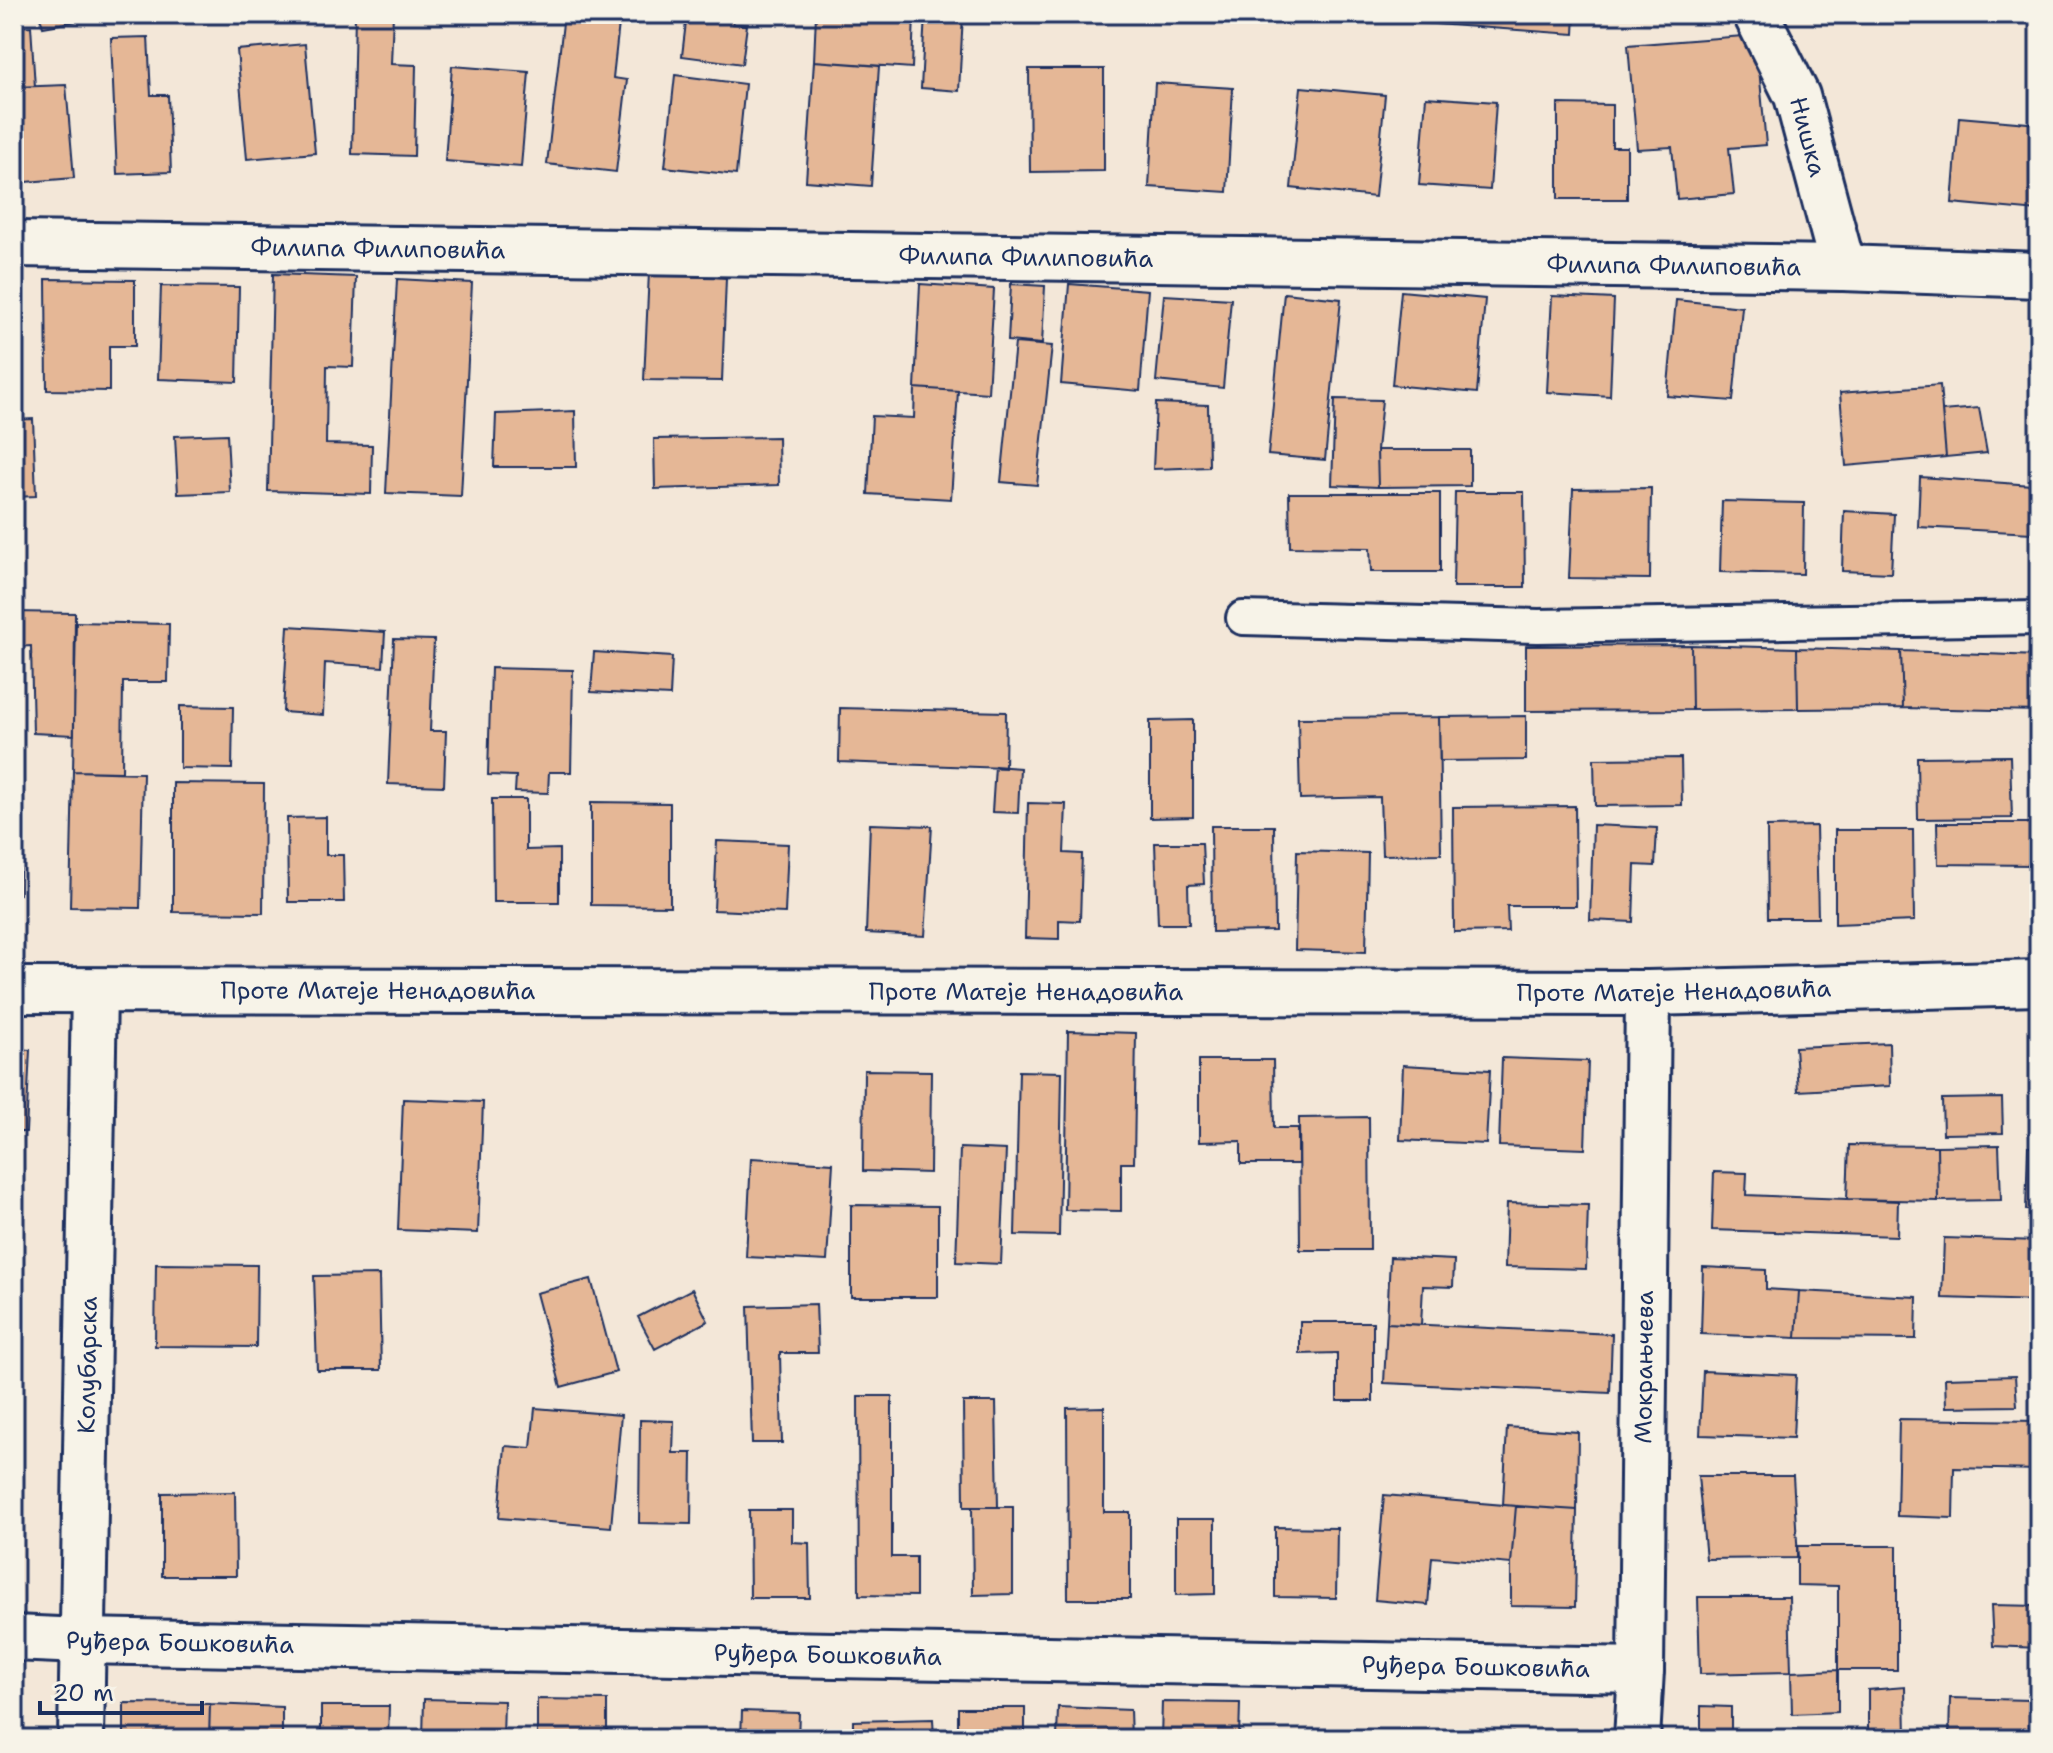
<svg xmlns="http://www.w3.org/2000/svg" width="2053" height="1753" font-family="'Shantell Sans',sans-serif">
  <rect width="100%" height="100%" fill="#f3e7d8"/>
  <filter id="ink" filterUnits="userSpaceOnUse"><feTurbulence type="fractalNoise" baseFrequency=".0125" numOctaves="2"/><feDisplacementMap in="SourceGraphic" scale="16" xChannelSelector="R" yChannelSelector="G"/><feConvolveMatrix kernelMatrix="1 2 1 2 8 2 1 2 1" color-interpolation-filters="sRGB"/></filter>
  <g filter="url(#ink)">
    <!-- building -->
    <path fill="#e5b796" stroke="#1b2f5e" stroke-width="2" d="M 39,14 L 93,14 L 94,18 L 43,27 Z
      M 355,14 L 393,14 L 391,64 L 416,65 L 414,156 L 352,154 Z
      M 564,14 L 620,14 L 613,78 L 627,80 L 616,172 L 547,164 Z
      M 687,14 L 735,14 L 733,24 L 747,25 L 742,64 L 682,56 Z
      M 816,14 L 914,14 L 912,68 L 814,61 Z
      M 925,14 L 963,14 L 959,91 L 921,88 Z
      M 1408,14 L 1575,14 L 1574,34 L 1408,22 Z
      M 31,26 L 35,87 L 14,87 L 14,27 Z
      M 1756,35 L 1766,145 L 1729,148 L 1734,194 L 1677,199 L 1672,147 L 1637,149 L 1628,45 Z
      M 148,37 L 151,95 L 168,95 L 171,172 L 117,174 L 111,38 Z
      M 305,44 L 315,153 L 247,159 L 237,50 Z
      M 814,61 L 879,66 L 871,186 L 806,181 Z
      M 452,66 L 529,72 L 521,167 L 445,161 Z
      M 1029,69 L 1104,69 L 1104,171 L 1030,172 Z
      M 675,75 L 745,84 L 736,175 L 665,167 Z
      M 1155,83 L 1233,88 L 1227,192 L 1149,187 Z
      M 66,85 L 74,178 L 14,183 L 14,87 Z
      M 1301,87 L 1385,95 L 1375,197 L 1291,188 Z
      M 1426,97 L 1496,102 L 1490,190 L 1419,185 Z
      M 1558,104 L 1612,105 L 1612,147 L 1627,147 L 1627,199 L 1558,199 Z
      M 1959,117 L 2039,124 L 2038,211 L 1952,203 Z
      M 649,272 L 726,278 L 722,381 L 644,380 Z
      M 273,274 L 356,277 L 353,367 L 327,366 L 326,444 L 372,445 L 371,494 L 268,491 Z
      M 46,279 L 135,280 L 135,346 L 109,346 L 109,391 L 47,390 Z
      M 397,279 L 472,283 L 461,496 L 386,493 Z
      M 920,284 L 994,289 L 988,393 L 915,388 Z
      M 1011,284 L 1045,286 L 1042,344 L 1008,341 Z
      M 1069,284 L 1148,290 L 1140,391 L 1061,384 Z
      M 161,286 L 239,287 L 237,382 L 158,379 Z
      M 1401,291 L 1485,299 L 1477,393 L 1392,385 Z
      M 1284,293 L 1341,299 L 1325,460 L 1268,455 Z
      M 1164,295 L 1231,299 L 1223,388 L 1156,381 Z
      M 1552,296 L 1614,299 L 1610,396 L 1547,392 Z
      M 1676,300 L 1742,307 L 1733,401 L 1667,396 Z
      M 1015,343 L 1052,346 L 1037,485 L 1001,482 Z
      M 1940,385 L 1946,457 L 1846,466 L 1840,393 Z
      M 915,388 L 958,391 L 951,499 L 868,494 L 872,416 L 914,418 Z
      M 1335,399 L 1382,400 L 1377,450 L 1378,487 L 1332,485 Z
      M 1156,403 L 1208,405 L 1209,467 L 1153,469 Z
      M 1979,408 L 1987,453 L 1946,457 L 1942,411 Z
      M 575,411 L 576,467 L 494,467 L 496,414 Z
      M 33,419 L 36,496 L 14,497 L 14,420 Z
      M 227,434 L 230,492 L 178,494 L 175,436 Z
      M 778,437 L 779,485 L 655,489 L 654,439 Z
      M 1377,450 L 1470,450 L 1470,486 L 1378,487 Z
      M 1920,477 L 2032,485 L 2032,533 L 1918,527 Z
      M 1651,488 L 1650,579 L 1569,578 L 1573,489 Z
      M 1455,492 L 1524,492 L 1525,587 L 1453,587 Z
      M 1289,493 L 1440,493 L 1440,572 L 1371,572 L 1370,548 L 1290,547 Z
      M 1722,501 L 1804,503 L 1803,574 L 1720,572 Z
      M 1844,511 L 1894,514 L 1891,573 L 1842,571 Z
      M 14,612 L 75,613 L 74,735 L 33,733 L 31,646 L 14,647 Z
      M 76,622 L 169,624 L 168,682 L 123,682 L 122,772 L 73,771 Z
      M 288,626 L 385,632 L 383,667 L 325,663 L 323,715 L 283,712 Z
      M 394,639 L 434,640 L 430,731 L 446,731 L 444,786 L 388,784 Z
      M 1691,645 L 1692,710 L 1526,711 L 1526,646 Z
      M 1691,645 L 1797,648 L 1798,709 L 1692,710 Z
      M 1797,648 L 1901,651 L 1903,708 L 1798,709 Z
      M 1901,651 L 2039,656 L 2039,711 L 1903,708 Z
      M 594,652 L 672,657 L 670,696 L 591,692 Z
      M 491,668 L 573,670 L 571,772 L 549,772 L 548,793 L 515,792 L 516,776 L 488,775 Z
      M 180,706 L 233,707 L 232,769 L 180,768 Z
      M 840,708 L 1006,712 L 1005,768 L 839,762 Z
      M 1526,716 L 1526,760 L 1440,761 L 1439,717 Z
      M 1439,717 L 1441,854 L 1382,855 L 1380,797 L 1300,799 L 1298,718 Z
      M 1193,720 L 1193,817 L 1150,818 L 1150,721 Z
      M 2036,750 L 2039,750 L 2039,814 L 2037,814 Z
      M 2010,756 L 2012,818 L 1918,819 L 1917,757 Z
      M 1681,758 L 1682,805 L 1595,806 L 1594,759 Z
      M 995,766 L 1020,768 L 1018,813 L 992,812 Z
      M 73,771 L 143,773 L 140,908 L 70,907 Z
      M 173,783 L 264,784 L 263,913 L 173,912 Z
      M 492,799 L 526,799 L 526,850 L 559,849 L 559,902 L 493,902 Z
      M 591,802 L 670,803 L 670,906 L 591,905 Z
      M 1028,803 L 1066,804 L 1064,853 L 1082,854 L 1080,921 L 1059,920 L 1059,939 L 1025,938 Z
      M 1575,806 L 1576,906 L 1507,906 L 1508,931 L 1454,932 L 1453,807 Z
      M 326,817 L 326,855 L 343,855 L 344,902 L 288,902 L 287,818 Z
      M 1937,823 L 2034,823 L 2034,865 L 1938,864 Z
      M 2034,823 L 2039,823 L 2039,865 L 2034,865 Z
      M 870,824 L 932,826 L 925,936 L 866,933 Z
      M 1593,825 L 1657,828 L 1655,866 L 1635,865 L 1633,922 L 1590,920 Z
      M 1211,826 L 1274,826 L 1275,931 L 1212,932 Z
      M 1816,826 L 1818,918 L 1768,918 L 1767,827 Z
      M 14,830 L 21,830 L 20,894 L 14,893 Z
      M 1835,830 L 1913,830 L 1914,921 L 1835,924 Z
      M 717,841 L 788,844 L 785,913 L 714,910 Z
      M 1155,843 L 1202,843 L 1204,884 L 1188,885 L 1189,924 L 1158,924 Z
      M 1297,851 L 1368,853 L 1366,952 L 1295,950 Z
      M 1068,1031 L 1136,1033 L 1134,1163 L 1121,1163 L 1121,1211 L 1065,1210 Z
      M 1889,1043 L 1890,1086 L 1798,1091 L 1795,1047 Z
      M 14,1049 L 30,1050 L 26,1132 L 14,1132 Z
      M 1502,1058 L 1588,1061 L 1585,1149 L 1499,1146 Z
      M 1199,1060 L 1273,1060 L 1274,1128 L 1298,1128 L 1298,1164 L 1241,1164 L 1241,1141 L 1199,1142 Z
      M 1403,1065 L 1490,1070 L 1486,1144 L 1400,1140 Z
      M 864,1070 L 931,1071 L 930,1173 L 863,1171 Z
      M 1019,1071 L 1062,1072 L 1059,1236 L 1015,1235 Z
      M 2002,1098 L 2003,1133 L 1943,1134 L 1942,1099 Z
      M 403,1099 L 483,1102 L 478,1233 L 398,1230 Z
      M 1369,1117 L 1370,1250 L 1300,1250 L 1299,1118 Z
      M 1849,1145 L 1937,1146 L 1938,1201 L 1847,1199 Z
      M 1999,1145 L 2001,1200 L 1938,1201 L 1937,1146 Z
      M 2028,1147 L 2039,1147 L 2039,1210 L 2026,1210 Z
      M 960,1148 L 1006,1150 L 1001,1264 L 956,1262 Z
      M 751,1158 L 833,1163 L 827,1261 L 746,1257 Z
      M 1714,1172 L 1747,1173 L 1746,1195 L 1898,1201 L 1897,1236 L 1712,1230 Z
      M 1507,1203 L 1588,1205 L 1586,1269 L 1505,1267 Z
      M 851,1205 L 938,1206 L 938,1297 L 851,1297 Z
      M 1944,1238 L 2039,1241 L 2039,1301 L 1942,1298 Z
      M 1390,1257 L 1454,1260 L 1453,1287 L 1423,1286 L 1421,1325 L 1387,1323 Z
      M 156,1264 L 257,1265 L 256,1347 L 155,1346 Z
      M 1703,1267 L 1766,1270 L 1766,1289 L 1799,1291 L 1796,1338 L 1701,1334 Z
      M 379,1275 L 381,1370 L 317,1370 L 314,1276 Z
      M 591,1279 L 616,1372 L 561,1387 L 536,1293 Z
      M 692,1289 L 708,1321 L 655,1349 L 638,1317 Z
      M 1799,1291 L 1917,1297 L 1916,1339 L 1796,1338 Z
      M 816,1304 L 818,1353 L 780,1353 L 782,1443 L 752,1443 L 748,1306 Z
      M 1300,1322 L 1373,1322 L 1373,1401 L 1337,1401 L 1337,1353 L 1300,1354 Z
      M 1387,1323 L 1612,1334 L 1610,1393 L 1384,1383 Z
      M 1703,1371 L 1796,1375 L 1793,1438 L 1700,1435 Z
      M 2015,1376 L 2017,1406 L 1946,1407 L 1945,1378 Z
      M 858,1396 L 892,1396 L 892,1557 L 916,1557 L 916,1596 L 859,1595 Z
      M 963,1402 L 996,1402 L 998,1507 L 964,1507 Z
      M 1104,1407 L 1104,1512 L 1130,1512 L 1130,1599 L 1068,1599 L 1067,1408 Z
      M 535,1408 L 621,1415 L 611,1527 L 499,1518 L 505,1446 L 531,1448 Z
      M 1899,1419 L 2039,1421 L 2039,1470 L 1954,1468 L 1953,1518 L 1897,1516 Z
      M 640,1420 L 674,1421 L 673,1453 L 692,1453 L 691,1524 L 639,1523 Z
      M 1507,1427 L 1578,1432 L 1577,1510 L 1503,1505 Z
      M 1698,1476 L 1793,1476 L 1798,1558 L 1706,1559 Z
      M 235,1492 L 236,1576 L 162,1576 L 162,1493 Z
      M 1384,1495 L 1516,1506 L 1511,1564 L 1432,1557 L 1428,1605 L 1375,1600 Z
      M 1516,1506 L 1577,1510 L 1575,1607 L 1511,1606 L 1511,1564 Z
      M 972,1507 L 1013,1507 L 1013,1594 L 973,1595 Z
      M 749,1510 L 792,1510 L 792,1542 L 809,1543 L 810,1598 L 750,1598 Z
      M 1176,1519 L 1215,1519 L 1215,1594 L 1176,1595 Z
      M 1275,1527 L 1337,1528 L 1336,1598 L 1275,1597 Z
      M 1797,1546 L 1897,1546 L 1897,1670 L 1838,1670 L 1838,1586 L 1797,1585 Z
      M 1698,1597 L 1789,1597 L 1791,1672 L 1700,1674 Z
      M 1991,1605 L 2039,1606 L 2039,1648 L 1993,1646 Z
      M 1838,1670 L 1838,1712 L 1792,1714 L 1791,1672 Z
      M 1905,1687 L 1906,1738 L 1868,1739 L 1868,1690 Z
      M 1950,1698 L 2030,1700 L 2029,1739 L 1949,1739 Z
      M 424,1699 L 504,1701 L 503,1739 L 423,1739 Z
      M 537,1699 L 607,1700 L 607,1739 L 537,1739 Z
      M 1162,1702 L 1240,1703 L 1239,1739 L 1161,1739 Z
      M 124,1703 L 210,1704 L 209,1739 L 124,1739 Z
      M 210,1704 L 282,1707 L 282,1739 L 209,1739 Z
      M 321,1706 L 389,1706 L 388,1739 L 321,1739 Z
      M 1701,1706 L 1731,1707 L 1731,1739 L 1701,1739 Z
      M 1058,1707 L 1130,1710 L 1131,1739 L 1057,1739 Z
      M 958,1708 L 1025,1708 L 1025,1739 L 958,1739 Z
      M 742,1711 L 799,1713 L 798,1739 L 741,1739 Z
      M 933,1719 L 934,1739 L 853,1739 L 853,1721 Z
      M 1368,1731 L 1469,1732 L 1469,1739 L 1369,1739 Z
      M 1469,1732 L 1513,1733 L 1513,1739 L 1469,1739 Z"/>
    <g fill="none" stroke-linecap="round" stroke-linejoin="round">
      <!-- lane casing -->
      <g stroke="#1b2f5e" stroke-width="38">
        <path id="lane" d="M 1243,618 L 1538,626 L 2039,618"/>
      </g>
      <!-- street casing -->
      <g stroke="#1b2f5e" stroke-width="50">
        <g id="street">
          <path id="s1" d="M 1756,14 L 1797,96 L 1843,268"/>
          <path id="s2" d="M 14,244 L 1843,268 L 2039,275"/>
          <path id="s3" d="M 14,990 L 1648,993 L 2039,983"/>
          <path id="s4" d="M 14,1638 L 81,1641 L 1641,1670"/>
          <path id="s5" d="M 81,1739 L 94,992"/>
          <path id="s6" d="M 1637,1739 L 1641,1670 L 1648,993"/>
        </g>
      </g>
      <!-- lane -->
      <use href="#lane" stroke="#f7f3e8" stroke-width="32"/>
      <!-- street -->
      <use href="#street" stroke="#f7f3e8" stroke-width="44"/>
    </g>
  </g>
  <g text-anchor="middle" stroke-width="7" stroke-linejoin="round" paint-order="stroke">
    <!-- street labels -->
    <g font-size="24" fill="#1b2f5e" stroke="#f7f3e8">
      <text dy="8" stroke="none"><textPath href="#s1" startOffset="134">Нишка</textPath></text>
      <text dy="8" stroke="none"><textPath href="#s2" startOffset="364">Филипа Филиповића</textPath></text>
      <text dy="8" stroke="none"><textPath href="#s2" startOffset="1012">Филипа Филиповића</textPath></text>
      <text dy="8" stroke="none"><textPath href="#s2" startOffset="1660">Филипа Филиповића</textPath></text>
      <text dy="8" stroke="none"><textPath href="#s3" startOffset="1660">Проте Матеје Ненадовића</textPath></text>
      <text dy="8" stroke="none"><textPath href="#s3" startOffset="364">Проте Матеје Ненадовића</textPath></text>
      <text dy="8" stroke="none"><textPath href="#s3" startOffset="1012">Проте Матеје Ненадовића</textPath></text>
      <text dy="8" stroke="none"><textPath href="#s5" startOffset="374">Колубарска</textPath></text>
      <text dy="8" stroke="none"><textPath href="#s6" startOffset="372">Мокрањчева</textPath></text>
      <text dy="8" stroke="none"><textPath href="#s4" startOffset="166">Руђера Бошковића</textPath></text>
      <text dy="8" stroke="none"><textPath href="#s4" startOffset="814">Руђера Бошковића</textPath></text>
      <text dy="8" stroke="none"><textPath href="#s4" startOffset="1462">Руђера Бошковића</textPath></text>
    </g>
  </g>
  <!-- margin -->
  <rect width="2053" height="1753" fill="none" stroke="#f7f3e8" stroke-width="48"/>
  <rect x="24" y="24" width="2005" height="1705" fill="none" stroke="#1b2f5e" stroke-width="3" filter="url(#ink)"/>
  <!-- scale -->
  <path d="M40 1701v12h162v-12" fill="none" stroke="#1b2f5e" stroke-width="4"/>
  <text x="52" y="1701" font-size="24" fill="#1b2f5e" stroke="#f7f3e8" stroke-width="6" paint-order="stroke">20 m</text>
</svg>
